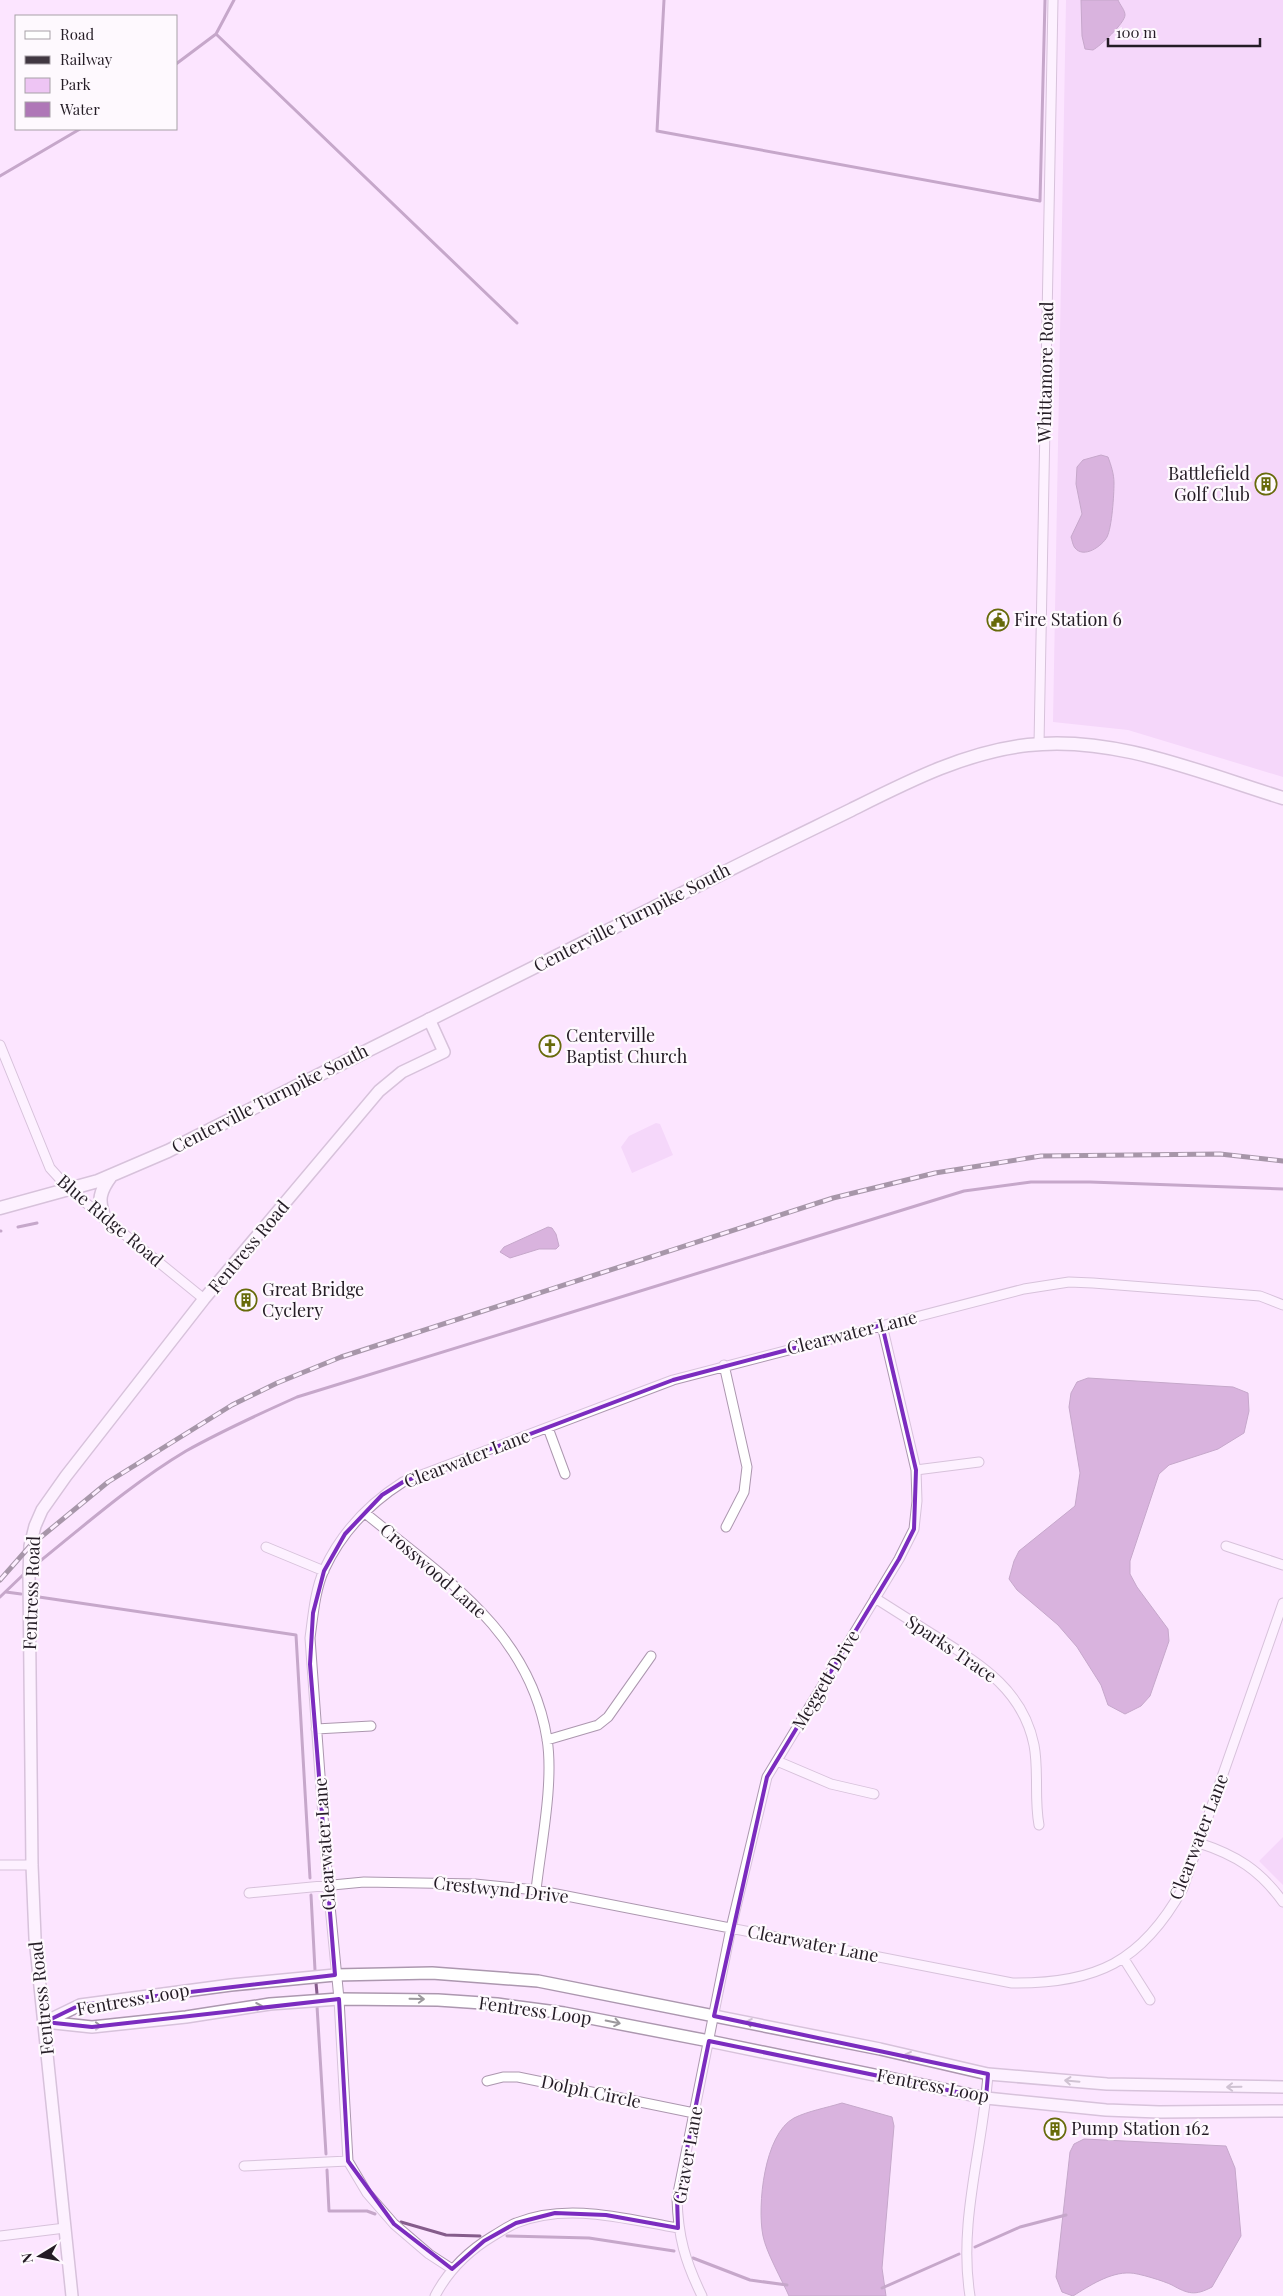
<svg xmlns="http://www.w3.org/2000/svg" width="1283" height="2296" font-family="'Playfair Display',serif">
  <rect width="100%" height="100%" fill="#fce5ff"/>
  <!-- green -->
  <path fill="#eec5f4" d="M 1066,0 L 1283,0 L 1283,777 L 1128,730 L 1053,722 Z
    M 656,1123 L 660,1124 L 673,1155 L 632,1173 L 621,1147 L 629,1136 Z
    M 1283,1837 L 1283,1885 L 1259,1861 Z"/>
  <!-- water -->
  <path fill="#af77b7" stroke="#855c8b" d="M 1081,0 L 1118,0 C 1120,5 1125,10 1125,15 C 1125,23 1100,46 1093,50 L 1085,49 L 1082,36 Z
    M 1101,455 L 1108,457 C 1111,465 1114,474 1114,483 C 1114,495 1112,527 1107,537 C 1102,546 1084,559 1075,548 C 1073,546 1072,540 1071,537 L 1082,514 L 1076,484 L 1077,467 L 1083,460 Z
    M 548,1227 L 552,1228 L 556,1234 L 559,1246 L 556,1249 L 539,1249 L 510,1258 L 500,1252 L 504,1247 Z
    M 1088,1378 L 1233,1387 L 1248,1393 L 1249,1411 L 1244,1433 L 1218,1449 L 1169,1465 L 1159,1474 L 1130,1561 L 1130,1574 L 1137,1587 L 1168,1629 L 1169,1641 L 1150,1696 L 1141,1706 L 1125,1714 L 1108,1705 L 1101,1685 L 1077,1647 L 1058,1625 L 1017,1590 L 1009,1579 L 1014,1561 L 1019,1551 L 1075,1506 L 1080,1473 L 1069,1407 L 1071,1393 L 1077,1382 Z
    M 842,2103 L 892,2117 L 894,2126 L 882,2268 L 886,2296 L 789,2296 C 782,2280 766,2252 763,2236 C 757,2206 764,2134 794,2118 C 808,2111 826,2108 842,2103 Z
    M 1084,2139 L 1226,2146 L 1235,2168 L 1241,2236 L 1212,2287 C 1195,2296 1188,2294 1172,2285 C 1164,2281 1138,2273 1130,2273 C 1110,2272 1089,2286 1073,2296 L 1062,2292 L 1056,2277 L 1070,2152 L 1074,2144 Z"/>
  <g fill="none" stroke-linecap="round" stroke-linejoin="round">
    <!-- stream -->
    <path stroke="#855c8b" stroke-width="3" d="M 664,0 L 657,131 L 1040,201 L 1045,0
      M 216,34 L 517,323
      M 176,64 L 216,34 L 234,0
      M 0,176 L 80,129
      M 18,1227 L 37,1223
      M 0,1231 L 1,1231
      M 39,1562 C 86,1524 134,1482 186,1451 C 222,1431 259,1414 297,1397 L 964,1191 L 1031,1182 L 1090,1182 L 1283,1189
      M 6,1592 L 21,1594
      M 0,1597 L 25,1573
      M 39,1597 L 296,1635 L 310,1878
      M 311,1895 L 315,1970
      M 316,1983 L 317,1994
      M 317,2006 L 326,2154
      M 327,2170 L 329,2211 L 367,2211 L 375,2214
      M 401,2222 L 446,2235 L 480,2236
      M 507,2236 L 589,2238 L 674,2251
      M 975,2247 L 1020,2227 L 1066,2215
      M 693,2258 L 750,2280 L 787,2285
      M 882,2288 L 959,2254"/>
    <!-- minor casing -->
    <g stroke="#ac97af" stroke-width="11">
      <path id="minor" d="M 1039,744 L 1053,0
        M 0,1045 L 50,1168 L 70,1190 L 204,1299
        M 724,1365 L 747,1467 L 744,1492 L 726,1527
        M 548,1428 L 565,1474
        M 916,1470 L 979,1462
        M 365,1513 C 443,1577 530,1631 547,1739 C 554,1782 541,1845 536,1890
        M 1226,1546 L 1283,1565
        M 266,1547 L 324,1571
        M 875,1598 C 897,1612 919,1626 940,1639 C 983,1666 1023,1691 1034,1745 C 1039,1771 1034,1798 1039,1825
        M 316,1729 L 371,1726
        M 547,1740 L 598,1725 L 608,1717 L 651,1656
        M 777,1761 L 831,1784 L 874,1794
        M 1199,1843 C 1236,1855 1260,1870 1283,1902
        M 0,1865 L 32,1865
        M 249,1893 L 364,1882 L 475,1884 L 536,1890 L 1012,1983 C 1096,1984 1142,1962 1183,1888 L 1283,1603
        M 1124,1959 L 1150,2000
        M 487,2081 L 503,2077 L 518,2077 L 694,2113
        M 244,2166 L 348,2161
        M 0,2236 L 65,2228
        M 452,2269 L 429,2254 L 394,2224 L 367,2193 L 348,2161 L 339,1999 L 328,1885 L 310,1638 C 313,1616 315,1590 324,1570 C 341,1533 370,1503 403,1482 L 673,1380 L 1024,1289 L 1069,1282 L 1093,1283 L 1260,1296 L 1283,1305
        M 435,2296 C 448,2271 468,2251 493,2236 C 500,2232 508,2226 516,2223 C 568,2202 625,2219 678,2228
        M 702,2296 C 685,2261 678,2237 677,2198 L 731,1928 L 767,1777 L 899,1559 L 914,1529 L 917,1501 L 916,1470 L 882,1325
        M 970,2296 C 958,2222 983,2148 988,2074"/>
    </g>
    <!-- tertiary casing -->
    <g stroke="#ac97af" stroke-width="14">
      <path id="tertiary" d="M 45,2022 L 80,2005 L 231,1985 L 335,1975 L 432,1973 L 538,1981 L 880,2049 L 988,2074 L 1107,2084 L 1283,2087
        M 45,2022 L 92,2027 L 186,2017 L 270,2004 L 339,1999 L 438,2000 L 497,2004 L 564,2013 L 709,2041 L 986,2098 L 1106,2110 L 1159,2112 L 1283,2111
        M 72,2296 L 35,1938 L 32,1865 L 29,1575 L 30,1546 L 35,1526 L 42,1510 L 66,1476 L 204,1299 L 379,1091 L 402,1072 L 444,1052 L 429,1019"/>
    </g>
    <!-- secondary casing -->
    <g stroke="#ac97af" stroke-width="15">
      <path id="secondary" d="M 0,1208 L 98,1181 L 168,1151 C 348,1060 528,970 709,880 C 756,856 804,833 851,810 C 907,782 965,752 1028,745 C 1115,735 1201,773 1283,798
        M 105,1218 C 97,1200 100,1191 111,1176"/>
    </g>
    <!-- minor -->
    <use href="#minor" stroke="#fff" stroke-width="9"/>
    <!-- tertiary -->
    <use href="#tertiary" stroke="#fff" stroke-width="11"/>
    <!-- secondary -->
    <use href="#secondary" stroke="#fff" stroke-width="12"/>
    <!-- rail casing -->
    <g stroke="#413742" stroke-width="5">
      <path id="rail" d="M 0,1580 L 30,1546 L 108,1482 L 232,1405 L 277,1383 L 341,1357 L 833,1198 L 935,1173 L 1041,1156 L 1220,1154 L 1283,1161"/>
    </g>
    <!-- rail -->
    <use href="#rail" stroke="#fef9fe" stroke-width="3" stroke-dasharray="9" stroke-linecap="butt"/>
  </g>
  <!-- one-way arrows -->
  <defs><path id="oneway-shaft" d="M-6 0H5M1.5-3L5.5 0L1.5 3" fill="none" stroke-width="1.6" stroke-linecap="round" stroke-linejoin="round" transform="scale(1.25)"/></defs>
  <g stroke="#9c999d">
    <use href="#oneway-shaft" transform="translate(417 1999) rotate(1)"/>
    <use href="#oneway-shaft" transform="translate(255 2007) rotate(-9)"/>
    <use href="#oneway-shaft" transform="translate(613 2022) rotate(11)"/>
    <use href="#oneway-shaft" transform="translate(753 2023) rotate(-169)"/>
    <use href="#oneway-shaft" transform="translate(94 2026)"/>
    <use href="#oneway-shaft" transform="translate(912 2056) rotate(-167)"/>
    <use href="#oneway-shaft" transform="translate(1072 2081) rotate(-175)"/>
    <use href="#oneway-shaft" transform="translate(1234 2087) rotate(179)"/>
  </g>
  <!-- marked area -->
  <path d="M0 0H1283V2296H0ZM 882,1325 L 916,1470 L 914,1529 L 899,1559 L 767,1777 L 714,2016 L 988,2074 L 986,2098 L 709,2041 L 677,2198 L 678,2228 L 606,2215 L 555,2213 L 516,2223 L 484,2241 L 452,2269 L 394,2224 L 348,2161 L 339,1999 L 92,2027 L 45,2022 L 80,2005 L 335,1975 L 310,1664 L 313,1613 L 324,1571 L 345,1534 L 382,1495 L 403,1482 L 673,1380 Z" fill="#fce5ff" fill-opacity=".55" fill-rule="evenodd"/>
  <path fill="none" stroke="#7b2cbf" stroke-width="4" stroke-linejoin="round" d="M 882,1325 L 916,1470 L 914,1529 L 899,1559 L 767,1777 L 714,2016 L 988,2074 L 986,2098 L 709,2041 L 677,2198 L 678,2228 L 606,2215 L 555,2213 L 516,2223 L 484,2241 L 452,2269 L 394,2224 L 348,2161 L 339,1999 L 92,2027 L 45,2022 L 80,2005 L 335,1975 L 310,1664 L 313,1613 L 324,1571 L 345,1534 L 382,1495 L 403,1482 L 673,1380 Z"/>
  <!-- icons -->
  <defs>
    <g id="building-ring" transform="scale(1.125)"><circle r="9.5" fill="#fef9fe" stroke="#676a0a" stroke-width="1.5"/><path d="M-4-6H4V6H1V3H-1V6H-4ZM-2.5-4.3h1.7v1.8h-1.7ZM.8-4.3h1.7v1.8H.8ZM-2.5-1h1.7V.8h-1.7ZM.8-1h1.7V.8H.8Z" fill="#676a0a"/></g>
    <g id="civic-ring" transform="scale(1.125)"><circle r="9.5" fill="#fef9fe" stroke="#676a0a" stroke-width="1.5"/><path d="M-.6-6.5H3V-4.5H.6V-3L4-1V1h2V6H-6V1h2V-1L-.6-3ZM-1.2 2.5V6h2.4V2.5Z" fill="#676a0a"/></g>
    <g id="church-ring" transform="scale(1.125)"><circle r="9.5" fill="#fef9fe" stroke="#676a0a" stroke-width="1.5"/><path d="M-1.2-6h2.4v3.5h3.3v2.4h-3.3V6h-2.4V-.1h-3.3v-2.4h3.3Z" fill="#676a0a"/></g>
  </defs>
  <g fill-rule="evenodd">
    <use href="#building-ring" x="1266" y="484"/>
    <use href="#civic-ring" x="998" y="620"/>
    <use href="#church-ring" x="550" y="1046"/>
    <use href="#building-ring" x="246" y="1300"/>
    <use href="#building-ring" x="1055" y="2129"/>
  </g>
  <g text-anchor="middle" stroke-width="4.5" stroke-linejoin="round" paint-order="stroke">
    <!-- street labels -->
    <g font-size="18" fill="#241c25" stroke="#fef9fe">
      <text transform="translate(1046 372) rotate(-89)" y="6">Whittamore Road</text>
      <text transform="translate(632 918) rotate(-27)" y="6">Centerville Turnpike South</text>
      <text transform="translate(270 1099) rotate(-27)" y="6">Centerville Turnpike South</text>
      <text transform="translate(110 1221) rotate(40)" y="6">Blue Ridge Road</text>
      <text transform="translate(249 1247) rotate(-50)" y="6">Fentress Road</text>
      <text transform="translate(852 1333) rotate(-14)" y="6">Clearwater Lane</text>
      <text transform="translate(467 1459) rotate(-21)" y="6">Clearwater Lane</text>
      <text transform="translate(433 1571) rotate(41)" y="6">Crosswood Lane</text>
      <text transform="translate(32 1593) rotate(-88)" y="6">Fentress Road</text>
      <text transform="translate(951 1649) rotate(34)" y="6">Sparks Trace</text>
      <text transform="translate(826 1680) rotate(-59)" y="6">Meggett Drive</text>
      <text transform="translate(1199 1837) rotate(-69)" y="6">Clearwater Lane</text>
      <text transform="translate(325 1844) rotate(-94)" y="6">Clearwater Lane</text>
      <text transform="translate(501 1890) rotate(6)" y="6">Crestwynd Drive</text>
      <text transform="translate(813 1944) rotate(11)" y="6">Clearwater Lane</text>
      <text transform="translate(42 1998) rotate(-96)" y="6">Fentress Road</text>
      <text transform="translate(133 2000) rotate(-10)" y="6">Fentress Loop</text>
      <text transform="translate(535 2011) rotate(8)" y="6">Fentress Loop</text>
      <text transform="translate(933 2086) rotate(11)" y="6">Fentress Loop</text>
      <text transform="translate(591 2092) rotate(12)" y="6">Dolph Circle</text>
      <text transform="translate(688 2155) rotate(-80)" y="6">Graver Lane</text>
    </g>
    <!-- poi labels -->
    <g font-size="18" fill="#241c25" stroke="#fef9fe" text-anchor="start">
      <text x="1250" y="480" text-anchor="end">Battlefield<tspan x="1250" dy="21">Golf Club</tspan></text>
      <text x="1014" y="626">Fire Station 6</text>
      <text x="566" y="1042">Centerville<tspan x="566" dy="21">Baptist Church</tspan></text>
      <text x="262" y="1296">Great Bridge<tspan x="262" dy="21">Cyclery</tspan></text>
      <text x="1071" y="2135">Pump Station 162</text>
    </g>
  </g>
  <!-- legend -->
  <rect x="15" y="15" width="162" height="115" fill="#fef9fe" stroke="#a7a1a7"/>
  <rect x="25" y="31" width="25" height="8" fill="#ffffff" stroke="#a7a1a7"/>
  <text x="60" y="40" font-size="15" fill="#241c25">Road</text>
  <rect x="25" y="56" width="25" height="8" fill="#413742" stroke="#a7a1a7"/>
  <text x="60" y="65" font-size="15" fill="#241c25">Railway</text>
  <rect x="25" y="78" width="25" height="15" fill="#eec5f4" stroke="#a7a1a7"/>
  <text x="60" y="90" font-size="15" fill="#241c25">Park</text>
  <rect x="25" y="102" width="25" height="15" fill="#af77b7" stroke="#a7a1a7"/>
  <text x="60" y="115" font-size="15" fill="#241c25">Water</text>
  <!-- north arrow -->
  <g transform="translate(40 2256) rotate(260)" stroke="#fef9fe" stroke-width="4" paint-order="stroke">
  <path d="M0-4L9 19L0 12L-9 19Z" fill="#241c25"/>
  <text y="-8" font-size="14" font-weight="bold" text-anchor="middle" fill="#241c25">N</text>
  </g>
  <!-- scale -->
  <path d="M1108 38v8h152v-8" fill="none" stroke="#241c25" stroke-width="2.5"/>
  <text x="1116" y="38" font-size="15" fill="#241c25" stroke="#fef9fe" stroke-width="4" paint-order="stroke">100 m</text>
</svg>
